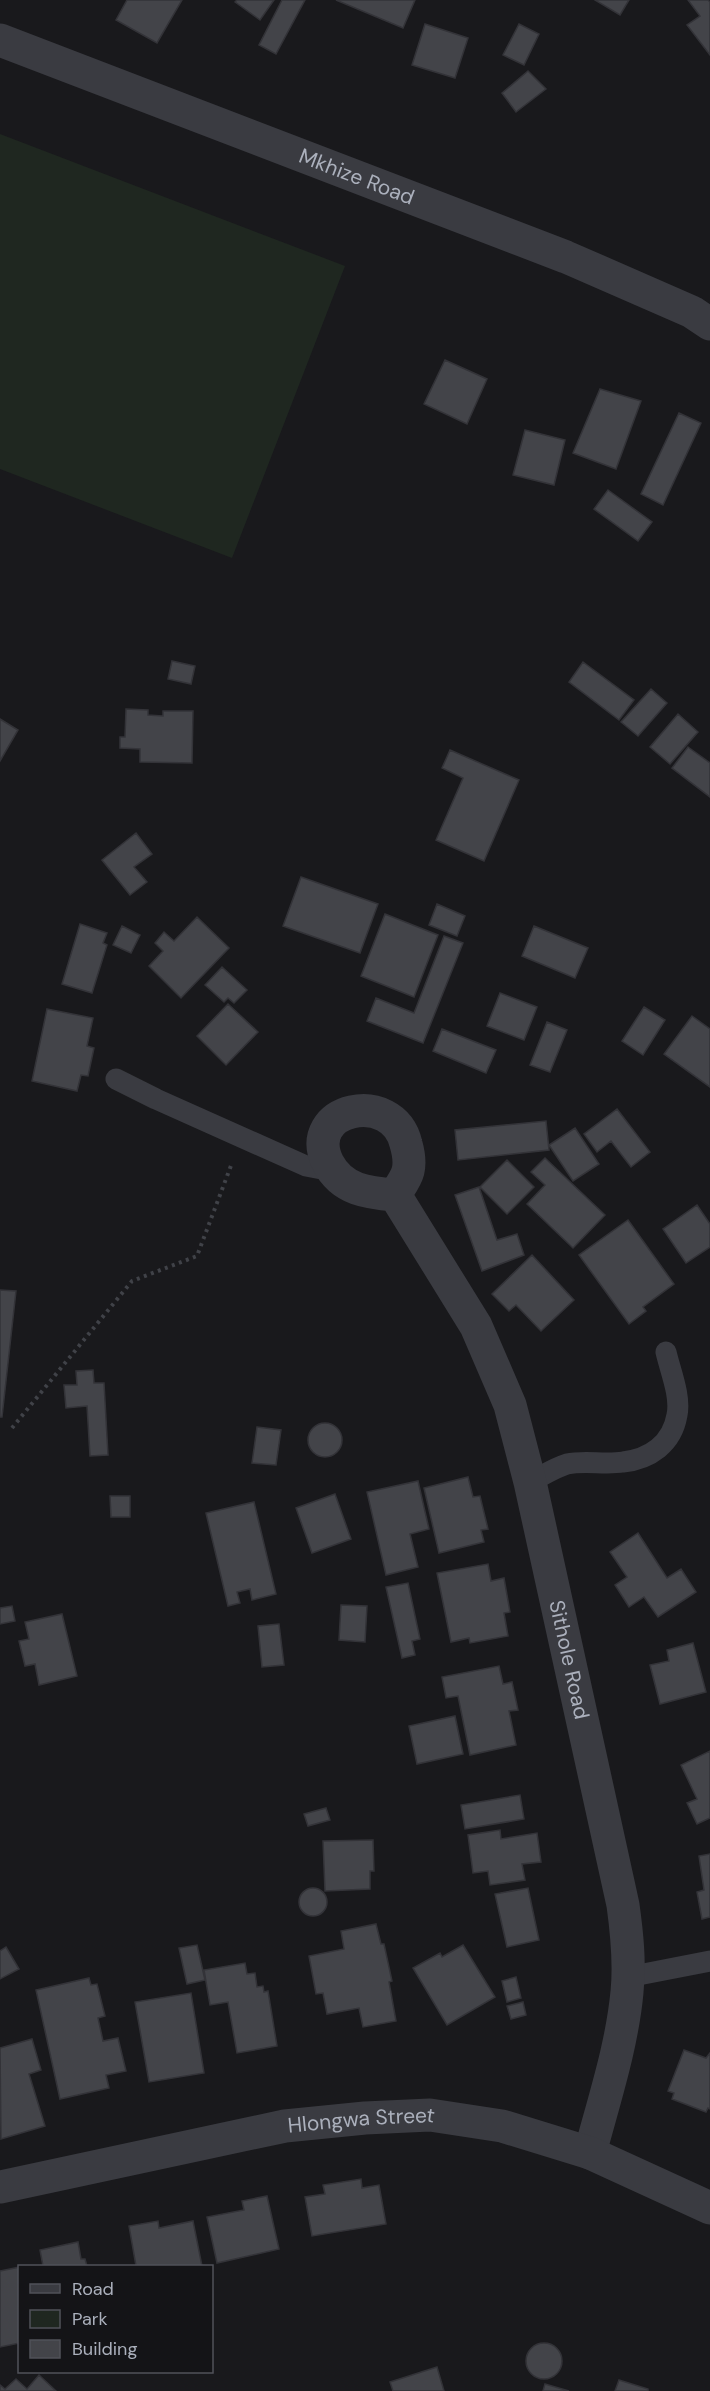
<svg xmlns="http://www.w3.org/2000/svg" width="710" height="2391" font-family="'DM Sans',sans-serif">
  <rect width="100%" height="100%" fill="#19191c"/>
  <!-- green -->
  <path fill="#1f2720" d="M 0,134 L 345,266 L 232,558 L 0,469 Z"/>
  <!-- building -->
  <path fill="#434449" stroke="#333338" stroke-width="1.5" d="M 127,0 L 182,0 L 157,43 L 116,20 Z
    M 237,0 L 274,0 L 260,20 L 235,2 Z
    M 282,0 L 305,0 L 276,54 L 259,45 Z
    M 336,0 L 415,0 L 403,28 Z
    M 595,0 L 629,0 L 620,15 Z
    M 688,0 L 708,0 L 710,2 L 710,55 L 687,25 L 700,16 Z
    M 425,24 L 468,38 L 455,78 L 412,65 Z
    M 519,24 L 539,34 L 524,65 L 503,55 Z
    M 528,71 L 546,89 L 516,112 L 502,93 Z
    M 445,360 L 487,379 L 467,424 L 424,404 Z
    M 600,389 L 641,401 L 616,469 L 573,453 Z
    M 679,413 L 701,423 L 663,505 L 641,494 Z
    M 525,430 L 565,440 L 554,485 L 513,475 Z
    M 608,490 L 652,522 L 638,541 L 594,509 Z
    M 172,661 L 195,666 L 191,684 L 168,679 Z
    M 583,662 L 634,700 L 619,720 L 569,682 Z
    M 651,689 L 667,703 L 638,736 L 621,722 Z
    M 126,709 L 148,710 L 148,715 L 163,716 L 163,711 L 193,711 L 192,763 L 140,762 L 140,749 L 120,748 L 120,737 L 125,737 Z
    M 678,714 L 698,732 L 670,764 L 650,747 Z
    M 0,719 L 18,730 L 0,761 Z
    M 688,747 L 710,763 L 710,797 L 672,768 Z
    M 450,750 L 519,780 L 484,861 L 436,840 L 463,778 L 442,768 Z
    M 136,833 L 152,854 L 134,867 L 147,882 L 130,895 L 102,860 Z
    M 301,877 L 378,904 L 360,953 L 283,926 Z
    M 437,904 L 465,916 L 457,936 L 429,925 Z
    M 385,914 L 438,935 L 414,997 L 361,976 Z
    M 197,917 L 229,948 L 181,998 L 149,966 L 163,951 L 155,943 L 164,932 L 174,941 Z
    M 80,924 L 107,933 L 103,943 L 107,945 L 92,993 L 62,984 Z
    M 122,926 L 140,935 L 131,953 L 113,945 Z
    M 534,926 L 588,948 L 575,978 L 522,956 Z
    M 444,936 L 463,943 L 423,1043 L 367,1021 L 376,998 L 414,1013 Z
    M 222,967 L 247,990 L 234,1003 L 228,998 L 224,1002 L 205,985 Z
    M 500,993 L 537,1007 L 524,1040 L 487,1026 Z
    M 228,1004 L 258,1032 L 226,1065 L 197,1036 Z
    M 644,1007 L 665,1020 L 643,1055 L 622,1041 Z
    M 47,1009 L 93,1018 L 87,1046 L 94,1048 L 88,1076 L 81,1075 L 77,1091 L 32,1081 Z
    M 692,1016 L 710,1029 L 710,1087 L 664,1054 Z
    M 547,1022 L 567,1030 L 550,1072 L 530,1065 Z
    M 442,1029 L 496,1050 L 486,1073 L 433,1051 Z
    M 617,1109 L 650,1152 L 631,1167 L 611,1141 L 597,1152 L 584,1134 Z
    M 546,1121 L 549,1150 L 458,1160 L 455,1130 Z
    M 575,1128 L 599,1164 L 573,1181 L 549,1145 Z
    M 545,1158 L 605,1215 L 573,1248 L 527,1204 L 545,1185 L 531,1172 Z
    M 507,1160 L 534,1187 L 507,1214 L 480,1187 Z
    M 479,1187 L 497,1240 L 517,1234 L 524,1255 L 482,1271 L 455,1195 Z
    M 697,1205 L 710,1224 L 710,1247 L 686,1263 L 663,1229 Z
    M 628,1220 L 674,1284 L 643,1307 L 646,1311 L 629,1324 L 579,1255 Z
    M 532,1255 L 574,1300 L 541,1331 L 516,1305 L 509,1311 L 492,1294 Z
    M 0,1290 L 16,1291 L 2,1417 L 0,1417 Z
    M 93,1370 L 94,1383 L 104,1383 L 108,1455 L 90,1456 L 87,1406 L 66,1408 L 64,1385 L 77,1385 L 76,1371 Z
    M308 1440a17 17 0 1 1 34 0a17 17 0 1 1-34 0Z
    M 257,1427 L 281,1430 L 276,1465 L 252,1463 Z
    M 468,1477 L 473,1497 L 480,1496 L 488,1529 L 481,1530 L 484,1542 L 439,1553 L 424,1488 Z
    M 418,1481 L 429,1529 L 410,1534 L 418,1567 L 386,1575 L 367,1492 Z
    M 335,1494 L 351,1539 L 312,1553 L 296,1508 Z
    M 110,1496 L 130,1496 L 130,1517 L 111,1517 Z
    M 254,1502 L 276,1594 L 252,1600 L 250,1589 L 237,1592 L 240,1603 L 228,1606 L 206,1513 Z
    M 638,1533 L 667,1578 L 681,1569 L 696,1592 L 658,1617 L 644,1597 L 629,1607 L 615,1585 L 627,1577 L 610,1552 Z
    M 488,1564 L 491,1581 L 504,1578 L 510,1612 L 504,1613 L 508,1636 L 470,1643 L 469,1638 L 451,1642 L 437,1573 Z
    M 408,1583 L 420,1639 L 412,1641 L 415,1655 L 402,1658 L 386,1587 Z
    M 341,1605 L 367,1606 L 365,1642 L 339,1640 Z
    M 12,1606 L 15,1621 L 0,1624 L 0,1608 Z
    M 62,1614 L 77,1676 L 39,1685 L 35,1664 L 25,1666 L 19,1641 L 29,1639 L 25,1622 Z
    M 279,1624 L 284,1665 L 262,1667 L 258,1626 Z
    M 693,1643 L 706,1692 L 660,1704 L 650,1665 L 669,1661 L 667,1650 Z
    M 499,1666 L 503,1684 L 512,1682 L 518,1710 L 509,1711 L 516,1745 L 470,1755 L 458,1696 L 446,1698 L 442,1677 Z
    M 455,1716 L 463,1754 L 417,1764 L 409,1726 Z
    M 710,1751 L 710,1818 L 697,1824 L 687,1803 L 697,1799 L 681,1765 Z
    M 520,1795 L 524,1819 L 465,1829 L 461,1805 Z
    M 326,1808 L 330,1820 L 308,1826 L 304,1814 Z
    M 500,1830 L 501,1839 L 537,1833 L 541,1862 L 522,1864 L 525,1880 L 490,1885 L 488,1871 L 473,1873 L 468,1835 Z
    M 373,1840 L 374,1871 L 370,1871 L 370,1889 L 325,1891 L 323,1841 Z
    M 710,1854 L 710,1917 L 702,1919 L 697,1892 L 704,1890 L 699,1856 Z
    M299 1902a14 14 0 1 1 28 0a14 14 0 1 1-28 0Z
    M 528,1888 L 539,1940 L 507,1947 L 495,1894 Z
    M 376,1924 L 381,1944 L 384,1944 L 392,1981 L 389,1982 L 396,2021 L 363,2027 L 359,2008 L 327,2014 L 323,1993 L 316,1994 L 309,1956 L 344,1949 L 341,1931 Z
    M 197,1945 L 205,1980 L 187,1984 L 179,1948 Z
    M 463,1945 L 495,1997 L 447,2025 L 413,1968 L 440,1953 L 442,1957 Z
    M 6,1947 L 19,1969 L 0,1979 L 0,1951 Z
    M 245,1963 L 247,1974 L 255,1973 L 257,1987 L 263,1986 L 264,1992 L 268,1991 L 277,2046 L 237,2053 L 228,2002 L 210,2005 L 204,1970 Z
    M 516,1977 L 521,1998 L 507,2002 L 502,1981 Z
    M 89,1978 L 91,1985 L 97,1984 L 105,2016 L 98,2018 L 103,2041 L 118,2038 L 126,2071 L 106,2075 L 109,2088 L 60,2099 L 36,1990 Z
    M 191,1993 L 204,2073 L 149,2082 L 135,2002 Z
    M 523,2002 L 526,2015 L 511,2019 L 507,2006 Z
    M 32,2039 L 41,2070 L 29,2074 L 45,2126 L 1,2139 L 0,2048 Z
    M 684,2050 L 706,2058 L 710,2053 L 710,2109 L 708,2108 L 706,2112 L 672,2099 L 674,2093 L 668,2091 Z
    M 361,2179 L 362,2188 L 379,2185 L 386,2224 L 312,2236 L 305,2197 L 325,2194 L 323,2185 Z
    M 267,2196 L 279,2249 L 217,2263 L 207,2217 L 244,2210 L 242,2201 Z
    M 158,2221 L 159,2228 L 193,2221 L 202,2266 L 136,2266 L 129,2226 Z
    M 78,2242 L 81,2259 L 85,2259 L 87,2266 L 43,2266 L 40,2250 Z
    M 20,2267 L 20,2343 L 0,2347 L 0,2271 Z
    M526 2361a18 18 0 1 1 36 0a18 18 0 1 1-36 0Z
    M 437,2367 L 444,2391 L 393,2391 L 390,2382 Z
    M 39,2375 L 56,2391 L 0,2391 L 0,2385 L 5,2389 L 16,2379 L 27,2389 Z
    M 619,2380 L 648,2389 L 648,2391 L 615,2391 Z
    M 545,2384 L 569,2391 L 543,2391 Z"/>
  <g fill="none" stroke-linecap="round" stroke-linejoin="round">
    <!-- path -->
    <path stroke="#404248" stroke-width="4" stroke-dasharray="3 4.5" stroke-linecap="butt" d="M 12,1428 L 132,1281 L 197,1256 L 232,1163"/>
    <!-- lane -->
    <path stroke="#3a3b41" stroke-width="21" d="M 116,1079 L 156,1099 L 306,1166 L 332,1171
      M 530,1482 C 542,1476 554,1468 567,1464 C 585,1460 604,1465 623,1462 C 650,1459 672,1444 677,1415 C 681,1396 670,1370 666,1352
      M 628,1977 L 710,1961"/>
    <!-- street -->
    <g stroke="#3a3b41" stroke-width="33">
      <path id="s1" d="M 0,40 L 566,257 L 692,312 L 710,324"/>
      <path id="s2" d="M 395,1195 C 399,1188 406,1179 408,1171 C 410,1163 408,1151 406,1144 C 393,1088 301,1108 328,1163 C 342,1190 368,1193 395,1195 L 476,1326 L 510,1405 L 530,1482 L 623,1905 C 627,1934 630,1962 627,1992 C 622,2046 604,2100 590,2153"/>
      <path id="s3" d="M 0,2187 L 285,2126 L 365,2118 L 430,2115 L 502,2126 L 590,2153 L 710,2208"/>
    </g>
  </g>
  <g text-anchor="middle" stroke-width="5" stroke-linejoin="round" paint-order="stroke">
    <!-- street labels -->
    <g font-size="21" fill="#abb0bc" stroke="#141417">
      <text dy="7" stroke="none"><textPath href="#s1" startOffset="382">Mkhize Road</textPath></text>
      <text dy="7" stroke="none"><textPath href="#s2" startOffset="771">Sithole Road</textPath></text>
      <text dy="7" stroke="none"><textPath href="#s3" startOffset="368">Hlongwa Street</textPath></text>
    </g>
  </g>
  <!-- legend -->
  <rect x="18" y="2265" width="195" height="108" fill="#141417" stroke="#505259" stroke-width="1.5"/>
  <rect x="30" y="2284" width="30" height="9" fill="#3a3b41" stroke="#505259" stroke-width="1.5"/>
  <text x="72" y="2295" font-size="18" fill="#abb0bc">Road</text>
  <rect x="30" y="2310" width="30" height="18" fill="#1f2720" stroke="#505259" stroke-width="1.5"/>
  <text x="72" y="2325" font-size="18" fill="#abb0bc">Park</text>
  <rect x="30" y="2340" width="30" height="18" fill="#434449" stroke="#505259" stroke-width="1.5"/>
  <text x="72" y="2355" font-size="18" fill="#abb0bc">Building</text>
</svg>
